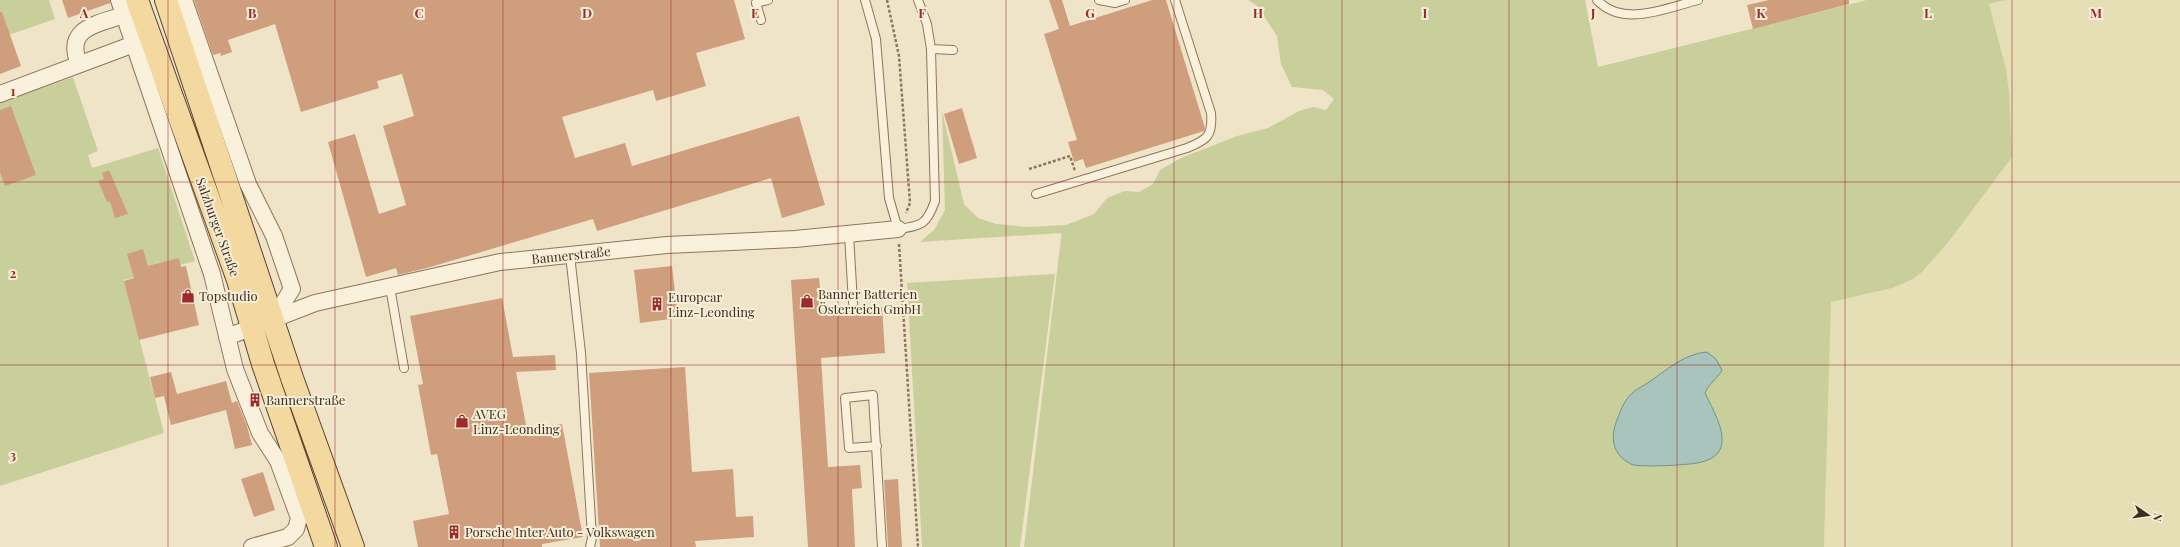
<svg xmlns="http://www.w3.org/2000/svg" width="2180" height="547" font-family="'Playfair Display',serif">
  <rect width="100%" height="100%" fill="#f0e4c8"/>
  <!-- farmland -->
  <path fill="#e6deb5" d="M 2006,0 L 2180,0 L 2180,547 L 1824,547 L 1831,302 L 1892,288 L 2012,157 L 2009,92 L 2006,69 L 1989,4 Z"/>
  <!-- green -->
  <path fill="#c9cf9b" d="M 0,0 L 49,0 L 55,19 L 0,38 Z
    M 1248,0 L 1585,0 L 1598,67 L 1867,0 L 2006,0 L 1989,4 L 2006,69 L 2009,92 L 2012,157 L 1950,240 L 1922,272 L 1913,279 L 1892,288 L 1831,302 L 1824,547 L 1024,547 L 1062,230 L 1062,233 L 920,242 L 934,230 L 945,210 L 942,111 L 964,204 L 978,218 L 996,224 L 1028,227 L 1066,225 L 1094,214 L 1107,198 L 1125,191 L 1139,192 L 1153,184 L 1160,170 L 1181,158 L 1237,136 L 1268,128 L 1299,111 L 1313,107 L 1326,110 L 1334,99 L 1323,90 L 1292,87 L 1281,64 L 1277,36 L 1257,6 Z
    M 73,77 L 98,151 L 88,155 L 92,168 L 158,148 L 195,261 L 124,280 L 164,433 L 0,486 L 0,103 Z
    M 1055,274 L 1020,547 L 922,547 L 907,283 Z"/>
  <!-- water -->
  <path fill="#a9c4bc" stroke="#6f938a" d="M 1707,352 L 1716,359 L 1722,370 C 1717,379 1709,383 1705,393 C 1712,408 1726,431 1721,447 C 1719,456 1706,462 1697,463 C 1687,465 1638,468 1631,464 C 1612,455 1610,437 1617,420 C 1622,406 1627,394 1641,387 C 1662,375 1681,354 1707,352 Z"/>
  <!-- building -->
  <path fill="#cf9f7d" d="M 62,0 L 110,0 L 110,3 L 68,18 Z
    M 194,0 L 734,0 L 745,39 L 696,53 L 706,86 L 656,101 L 653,90 L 562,117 L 575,158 L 625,143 L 632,166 L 799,116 L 825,205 L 782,218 L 771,178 L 597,231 L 593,219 L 427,268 L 398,275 L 396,268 L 366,277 L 328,142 L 355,134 L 379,214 L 406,205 L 383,126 L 414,116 L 402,74 L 377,81 L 379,88 L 301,112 L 275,24 L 228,40 L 232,52 L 221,56 L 220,53 L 213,55 Z
    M 1049,0 L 1062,0 L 1070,26 L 1152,0 L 1166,0 L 1205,128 L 1204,131 L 1086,168 L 1083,159 L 1074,162 L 1068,142 L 1077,140 L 1044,34 L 1059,29 Z
    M 1769,0 L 1849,0 L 1849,4 L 1753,29 L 1747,5 Z
    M 0,12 L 2,12 L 21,66 L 0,74 Z
    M 11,106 L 36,175 L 5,186 L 0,172 L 0,110 Z
    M 962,108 L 977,158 L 959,164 L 944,114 Z
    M 109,170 L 128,214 L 115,218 L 110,201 L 107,202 L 98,181 L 104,179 L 102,173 Z
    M 143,249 L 148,266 L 179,258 L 181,267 L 186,266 L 199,325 L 139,340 L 124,281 L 134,278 L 127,254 Z
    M 672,266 L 678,318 L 640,323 L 634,270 Z
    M 819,278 L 822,311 L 882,307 L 885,353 L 821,358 L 828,467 L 860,465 L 862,488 L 852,489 L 855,547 L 808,547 L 791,280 Z
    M 502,298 L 513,357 L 555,355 L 556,370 L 516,372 L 527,430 L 562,424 L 583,537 L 542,544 L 542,547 L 418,547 L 413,521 L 449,514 L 437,454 L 431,455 L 418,385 L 423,384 L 410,316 Z
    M 685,367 L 692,472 L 733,469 L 736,517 L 753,516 L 754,537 L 695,541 L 696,547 L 600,547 L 589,373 Z
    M 171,372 L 177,394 L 226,381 L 232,403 L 237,401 L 247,426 L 252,445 L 235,449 L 226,410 L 171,425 L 164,396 L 155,398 L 150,377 Z
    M 263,472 L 275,510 L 254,517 L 241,479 Z
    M 898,479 L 902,547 L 888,547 L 884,480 Z"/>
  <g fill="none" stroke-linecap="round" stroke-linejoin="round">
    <!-- lane casing -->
    <g stroke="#8d765c" stroke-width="10">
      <path id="lane" d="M 865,0 L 876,39 L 889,198 L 898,229 C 922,226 927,224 935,201 L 931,49 L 927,24 L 918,0
        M 1099,0 L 1115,3 L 1125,0
        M 1597,0 C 1623,28 1666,8 1698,0
        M 761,20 L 756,3 L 768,0
        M 931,49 L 953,50
        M 1036,194 L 1187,148 C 1207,140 1213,136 1211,113 L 1175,0
        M 849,234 L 853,303
        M 570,255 L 581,353 L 592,538 L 590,547
        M 390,287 L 404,368
        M 877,446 L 849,448 L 845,398 L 873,395 L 882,547"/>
    </g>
    <!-- street casing -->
    <g stroke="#8d765c" stroke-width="18">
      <path id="street" d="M 119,0 L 212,274 L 235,369 L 260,433 L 278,461 L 299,518 L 296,529 L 288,537 L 252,547
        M 184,0 L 248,184 L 274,236 L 292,289 L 273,319
        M 79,64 C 64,28 97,24 124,15
        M 0,94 L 134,44
        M 227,337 L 315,303 L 500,262 L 667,245 L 795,239 L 898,229"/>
    </g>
    <!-- primary casing -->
    <g stroke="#5b4430" stroke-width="24">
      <path id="primary" d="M 137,0 L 238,280 L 263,364 L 326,547
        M 166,0 L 292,378 L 353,547"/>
    </g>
    <!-- path -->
    <path stroke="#8d765c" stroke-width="2.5" stroke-dasharray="3 2" stroke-linecap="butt" d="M 887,0 L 899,56 L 910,203 L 906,213
      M 1029,169 L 1070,156 L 1075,171
      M 899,244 L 918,547"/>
    <!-- lane -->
    <use href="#lane" stroke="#faf1dc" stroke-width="8"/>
    <!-- street -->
    <use href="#street" stroke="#faf1dc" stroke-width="16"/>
    <!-- primary -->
    <use href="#primary" stroke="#f3d9a0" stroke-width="22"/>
  </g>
  <!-- grid -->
  <path fill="none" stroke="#9e2a2b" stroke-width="1" stroke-opacity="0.55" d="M 168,0 L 168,547M 335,0 L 335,547M 503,0 L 503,547M 671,0 L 671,547M 838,0 L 838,547M 1006,0 L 1006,547M 1174,0 L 1174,547M 1342,0 L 1342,547M 1509,0 L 1509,547M 1677,0 L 1677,547M 1845,0 L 1845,547M 2012,0 L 2012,547M 0,182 L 2180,182M 0,365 L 2180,365"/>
  <!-- icons -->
  <defs>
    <g id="shop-bare" transform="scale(1.08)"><path d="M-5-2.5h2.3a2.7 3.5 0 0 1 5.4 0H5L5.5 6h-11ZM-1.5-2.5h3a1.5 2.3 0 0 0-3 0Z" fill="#9e2a2b" stroke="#f7eed8" stroke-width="2.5" paint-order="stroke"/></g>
    <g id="building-bare" transform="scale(1.08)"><path d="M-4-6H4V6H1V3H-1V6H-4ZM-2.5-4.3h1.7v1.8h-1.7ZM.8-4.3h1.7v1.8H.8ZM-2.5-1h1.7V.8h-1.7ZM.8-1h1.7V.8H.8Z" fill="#9e2a2b" stroke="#f7eed8" stroke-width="2.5" paint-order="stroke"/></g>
  </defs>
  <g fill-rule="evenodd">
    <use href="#shop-bare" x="188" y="296"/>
    <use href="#shop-bare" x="807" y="301"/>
    <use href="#building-bare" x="657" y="304"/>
    <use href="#building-bare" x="255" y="400"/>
    <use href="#shop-bare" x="462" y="421"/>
    <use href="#building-bare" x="454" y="532"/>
  </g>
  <g text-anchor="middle" stroke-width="4" stroke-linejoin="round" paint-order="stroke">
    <!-- street labels -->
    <g font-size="13" fill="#3d2e20" stroke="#f7eed8">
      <text transform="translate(218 227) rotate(70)" y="5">Salzburger Straße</text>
      <text transform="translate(571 255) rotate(-6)" y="5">Bannerstraße</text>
    </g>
    <!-- poi labels -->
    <g font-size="13" fill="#3d2e20" stroke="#f7eed8" text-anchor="start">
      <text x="818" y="299">Banner Batterien<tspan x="818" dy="15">Österreich GmbH</tspan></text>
      <text x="199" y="301">Topstudio</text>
      <text x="668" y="302">Europcar<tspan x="668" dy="15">Linz-Leonding</tspan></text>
      <text x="266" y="405">Bannerstraße</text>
      <text x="473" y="419">AVEG<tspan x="473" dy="15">Linz-Leonding</tspan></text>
      <text x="465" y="537">Porsche Inter Auto - Volkswagen</text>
    </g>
  </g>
  <g font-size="13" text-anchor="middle" font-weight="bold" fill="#9e2a2b" stroke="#f7eed8" stroke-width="4" stroke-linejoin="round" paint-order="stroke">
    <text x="84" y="18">A</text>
    <text x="252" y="18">B</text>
    <text x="419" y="18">C</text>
    <text x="587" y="18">D</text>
    <text x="755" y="18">E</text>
    <text x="922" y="18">F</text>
    <text x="1090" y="18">G</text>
    <text x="1258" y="18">H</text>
    <text x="1425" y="18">I</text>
    <text x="1593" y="18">J</text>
    <text x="1761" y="18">K</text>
    <text x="1928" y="18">L</text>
    <text x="2096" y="18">M</text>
    <text x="13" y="96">1</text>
    <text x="13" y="278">2</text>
    <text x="13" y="460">3</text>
  </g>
  <!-- north arrow -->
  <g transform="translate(2148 515) rotate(103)" stroke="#f7eed8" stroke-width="3" paint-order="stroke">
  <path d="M0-3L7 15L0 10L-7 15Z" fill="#3d2e20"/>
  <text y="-6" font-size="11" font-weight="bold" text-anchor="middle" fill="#3d2e20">N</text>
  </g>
</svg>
